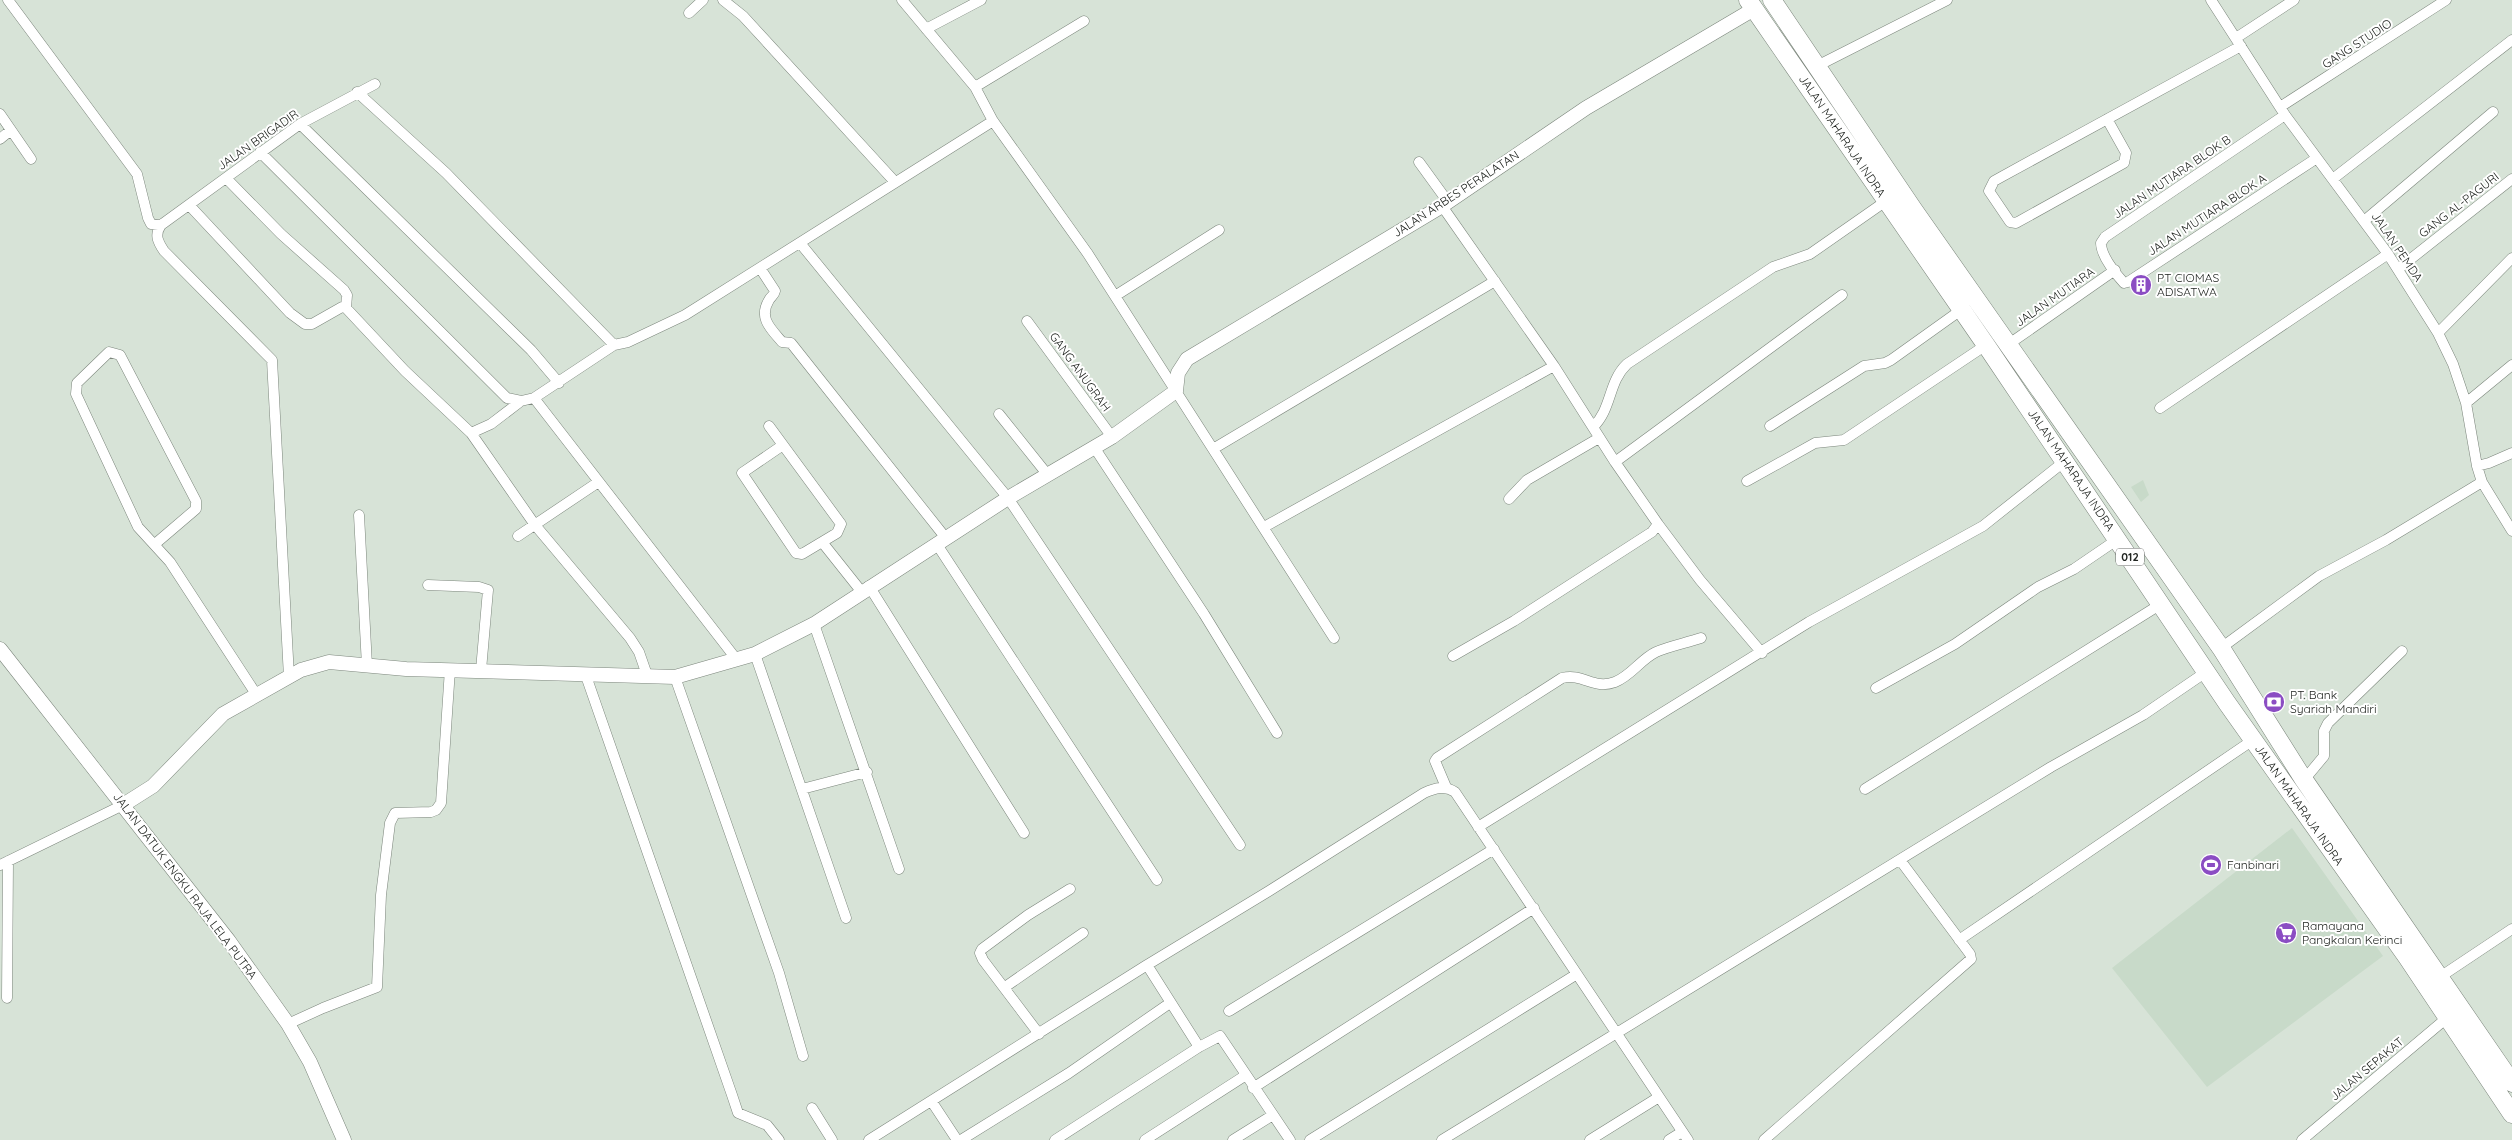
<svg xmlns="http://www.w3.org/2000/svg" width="2512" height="1140" font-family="Quicksand,sans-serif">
  <rect width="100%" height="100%" fill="#d7e3d7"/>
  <!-- built -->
  <path fill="#c8dac9" d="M 2143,480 L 2149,495 L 2141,502 L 2131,487 Z
    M 2292,828 L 2383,956 L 2207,1087 L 2112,968 Z"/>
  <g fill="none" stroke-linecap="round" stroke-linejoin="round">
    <!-- street casing -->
    <g stroke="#7c867c" stroke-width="11">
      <path id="street" d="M 8,0 L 137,174 L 148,218 L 151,224 L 161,225 C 154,235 158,242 164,251 L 272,360 L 289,677
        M 723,0 L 743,16 L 895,182
        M 902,0 L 975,87 L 993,121 L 1088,254 L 1334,638
        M 2211,0 L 2285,115 L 2388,254 L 2438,333 L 2453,364 L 2466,403 L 2477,466 L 2482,482 L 2512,531
        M 689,13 L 703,0
        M 926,29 L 981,0
        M 2236,38 L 2294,0
        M 1817,66 L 1947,0
        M 975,87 L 1084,21
        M 357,92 L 446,173 L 614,345 L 628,342 L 685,315 L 993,121
        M 2280,107 L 2446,0
        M 0,114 L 31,159
        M 2285,115 L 2105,237 L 2101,243 C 2101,256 2115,273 2124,283 L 2128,282 L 2317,158
        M 2107,119 L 2126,153 L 2124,163 L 2016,223 L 2010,222 L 1989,191 L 1994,181 L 2003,176 L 2241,46
        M 300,124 L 531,350 L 559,383
        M 0,139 L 11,130
        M 260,152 L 507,398 L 521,401 L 534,398 L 614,345
        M 1419,162 L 1448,202
        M 226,178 L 281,234 L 344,290 L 347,295 L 346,308
        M 2334,178 L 2512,40
        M 189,205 L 290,313 L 305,324 L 312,324 L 342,307 L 346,308 L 405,371 L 471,433 L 491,424 L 521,401
        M 1442,206 L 1554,366 L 1615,462 L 1658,524 L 1652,532 L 1514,621 L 1453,656
        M 2364,221 L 2493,112
        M 161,225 L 300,124 L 375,84
        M 800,243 L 1008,498 L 1240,845
        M 760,268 L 775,291 C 774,296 771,296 769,300 C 758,318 771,329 782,342 L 791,343 L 945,537
        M 2398,269 L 2512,179
        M 1115,296 L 1219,230
        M 1027,321 L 1112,437
        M 2438,333 L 2512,258
        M 2009,344 L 2115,270
        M 534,398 L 737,660
        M 2466,403 L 2512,365
        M 2160,408 L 2388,254
        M 999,414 L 1047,474
        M 769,426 L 841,524 L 837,533 L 822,542
        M 1770,426 L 1864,366 L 1885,363 L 1891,360 L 1961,310
        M 1593,427 C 1612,409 1608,382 1627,364 L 1773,267 L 1810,254 L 1886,201
        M 471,433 L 535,525 L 630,638 L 639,652 L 647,675
        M 783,445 L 742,473 L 796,553 L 802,554 L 822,542 L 861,591
        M 1094,447 L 1204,614 L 1277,733
        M 1213,449 L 1495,281
        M 1615,462 L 1842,295
        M 2477,466 L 2489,463 L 2512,453
        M 1747,481 L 1815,443 L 1844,440 L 1986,345
        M 1509,499 L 1527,480 L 1599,438
        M 359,515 L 367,666
        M 1658,524 L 1700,580 L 1762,653
        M 1264,527 L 1554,366
        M 518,536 L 597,483
        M 936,543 L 1157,880
        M 155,544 L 196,509 L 196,501 L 120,355 L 109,352 L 77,383 L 76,394 L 138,527 L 170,562 L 256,694
        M 428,585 L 479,587 L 488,590 L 481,670
        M 869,586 L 1024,833
        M 814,624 L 899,869
        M 2221,648 L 2319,576 L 2386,540 L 2482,482
        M 755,654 L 846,918
        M 585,673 L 732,1095 L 738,1113 L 767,1125 L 779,1140
        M 675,677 L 779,973 L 803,1056
        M 1876,688 L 1955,644 L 2038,587 L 2074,569 L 2118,539
        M 2304,780 L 2324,756 L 2324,731 L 2328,723 L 2402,651
        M 1446,787 L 1435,761 L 1437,758 L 1562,678 C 1584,673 1593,690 1615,682 C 1631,676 1641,659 1656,652 C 1670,646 1686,643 1701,638
        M 802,789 L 867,772
        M 1865,789 L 2161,604
        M 1478,827 L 1809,622 L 1983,526 L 2065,461
        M 0,865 L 123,805
        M 1959,940 L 2253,740
        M 1147,965 L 1269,891 L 1424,793 C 1435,788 1445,785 1455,792 L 1688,1140
        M 2440,977 L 2512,929
        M 1005,987 L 1083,933
        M 7,998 L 8,861
        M 1229,1011 L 1494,849
        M 288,1024 L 323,1008 L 377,987 L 381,895 L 390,823 L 395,813 L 431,812 L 436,810 L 441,803 L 450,669
        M 1039,1034 L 983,960 L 980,953 L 982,949 L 1028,915 L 1070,889
        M 1253,1088 L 1534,908
        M 932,1102 L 957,1140
        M 812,1108 L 832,1140
        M 869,1140 L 1147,965 L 1199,1047
        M 961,1140 L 1069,1073 L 1170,1003
        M 1055,1140 L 1199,1047 L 1220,1036 L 1290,1140
        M 1145,1140 L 1246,1075
        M 1233,1140 L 1273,1115
        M 1310,1140 L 1577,974
        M 1442,1140 L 2051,767 L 2143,715 L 2206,672
        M 1590,1140 L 1659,1097
        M 1669,1140 L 1682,1132
        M 1764,1140 L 1971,959 L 1970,954 L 1900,860
        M 2302,1140 L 2448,1017"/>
    </g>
    <!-- secondary casing -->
    <g stroke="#7c867c" stroke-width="15">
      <path id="secondary" d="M 0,649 L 229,941 L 288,1024 L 310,1062 L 344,1140
        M 123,805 L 153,786 L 223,714 L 301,670 L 329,662 L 406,669 L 675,677 L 755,654 L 814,624 L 1008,498 L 1112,437 L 1176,391 L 1178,373 L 1187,359 L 1442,206 L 1586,108 L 1754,9"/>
    </g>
    <!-- highway casing -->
    <g stroke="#7c867c" stroke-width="19">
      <path id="highway" d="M 1748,0 L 1986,345 L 2227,703 L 2407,957 L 2512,1114
        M 1772,0 L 1913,209 L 2221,648 L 2304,780 L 2512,1083"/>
    </g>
    <!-- street -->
    <use href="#street" stroke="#fff" stroke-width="10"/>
    <!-- secondary -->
    <use href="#secondary" stroke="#fff" stroke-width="14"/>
    <!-- highway -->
    <use href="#highway" stroke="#fff" stroke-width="18"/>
  </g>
  <!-- icons -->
  <defs>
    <g id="building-disc" transform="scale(1.125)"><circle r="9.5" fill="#8b4dc3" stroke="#fff"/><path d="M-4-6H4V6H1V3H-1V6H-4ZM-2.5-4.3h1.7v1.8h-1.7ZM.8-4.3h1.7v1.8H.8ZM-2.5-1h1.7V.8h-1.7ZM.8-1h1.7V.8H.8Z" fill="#fff"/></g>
    <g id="bank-disc" transform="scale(1.125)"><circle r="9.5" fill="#8b4dc3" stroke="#fff"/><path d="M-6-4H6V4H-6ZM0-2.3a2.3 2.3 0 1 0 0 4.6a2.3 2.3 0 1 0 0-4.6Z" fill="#fff"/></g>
    <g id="stadium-disc" transform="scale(1.125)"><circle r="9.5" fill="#8b4dc3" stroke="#fff"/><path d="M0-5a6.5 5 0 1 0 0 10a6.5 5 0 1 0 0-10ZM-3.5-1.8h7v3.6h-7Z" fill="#fff"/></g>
    <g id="supermarket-disc" transform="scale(1.125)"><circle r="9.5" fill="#8b4dc3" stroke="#fff"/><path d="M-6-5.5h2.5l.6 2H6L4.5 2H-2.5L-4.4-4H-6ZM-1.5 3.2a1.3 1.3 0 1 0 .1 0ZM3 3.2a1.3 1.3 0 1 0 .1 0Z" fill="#fff"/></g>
  </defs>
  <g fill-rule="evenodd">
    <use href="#building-disc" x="2141" y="285"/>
    <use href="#bank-disc" x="2274" y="702"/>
    <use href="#stadium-disc" x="2211" y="865"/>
    <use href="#supermarket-disc" x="2286" y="933"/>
  </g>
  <g text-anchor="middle" stroke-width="4" stroke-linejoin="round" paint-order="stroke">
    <!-- shield labels -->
    <rect fill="#fff" stroke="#646664" stroke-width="1" x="2116" y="548.5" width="28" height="17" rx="4"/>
    <g font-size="11" font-weight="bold" fill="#212521">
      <text x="2130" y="561">012</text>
    </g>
    <!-- street labels -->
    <g font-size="12" fill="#212521" stroke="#fff">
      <text transform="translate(2357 44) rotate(-33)" y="4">GANG STUDIO</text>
      <text transform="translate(1842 136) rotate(56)" y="4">JALAN MAHARAJA INDRA</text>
      <text transform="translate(258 140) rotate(-35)" y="4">JALAN BRIGADIR</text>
      <text transform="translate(2172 177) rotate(-34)" y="4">JALAN MUTIARA BLOK B</text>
      <text transform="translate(1456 194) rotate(-33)" y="4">JALAN ARBES PERALATAN</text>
      <text transform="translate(2459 205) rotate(-38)" y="4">GANG AL-PAGURI</text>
      <text transform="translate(2207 215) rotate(-33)" y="4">JALAN MUTIARA BLOK A</text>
      <text transform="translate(2397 247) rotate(56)" y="4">JALAN PEMDA</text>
      <text transform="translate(2055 297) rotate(-35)" y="4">JALAN MUTIARA</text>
      <text transform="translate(1080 372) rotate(54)" y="4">GANG ANUGRAH</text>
      <text transform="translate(2071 470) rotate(56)" y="4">JALAN MAHARAJA INDRA</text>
      <text transform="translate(2299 805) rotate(55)" y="4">JALAN MAHARAJA INDRA</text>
      <text transform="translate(185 886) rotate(53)" y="4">JALAN DATUK ENGKU RAJA LELA PUTRA</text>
      <text transform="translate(2367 1069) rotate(-40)" y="4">JALAN SEPAKAT</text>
    </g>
    <!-- poi labels -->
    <g font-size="12" fill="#212521" stroke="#fff" text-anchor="start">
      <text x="2157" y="282">PT CIOMAS<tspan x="2157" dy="14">ADISATWA</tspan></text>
      <text x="2290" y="699">PT. Bank<tspan x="2290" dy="14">Syariah Mandiri</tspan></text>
      <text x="2227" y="869">Fanbinari</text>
      <text x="2302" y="930">Ramayana<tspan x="2302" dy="14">Pangkalan Kerinci</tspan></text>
    </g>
  </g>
</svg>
